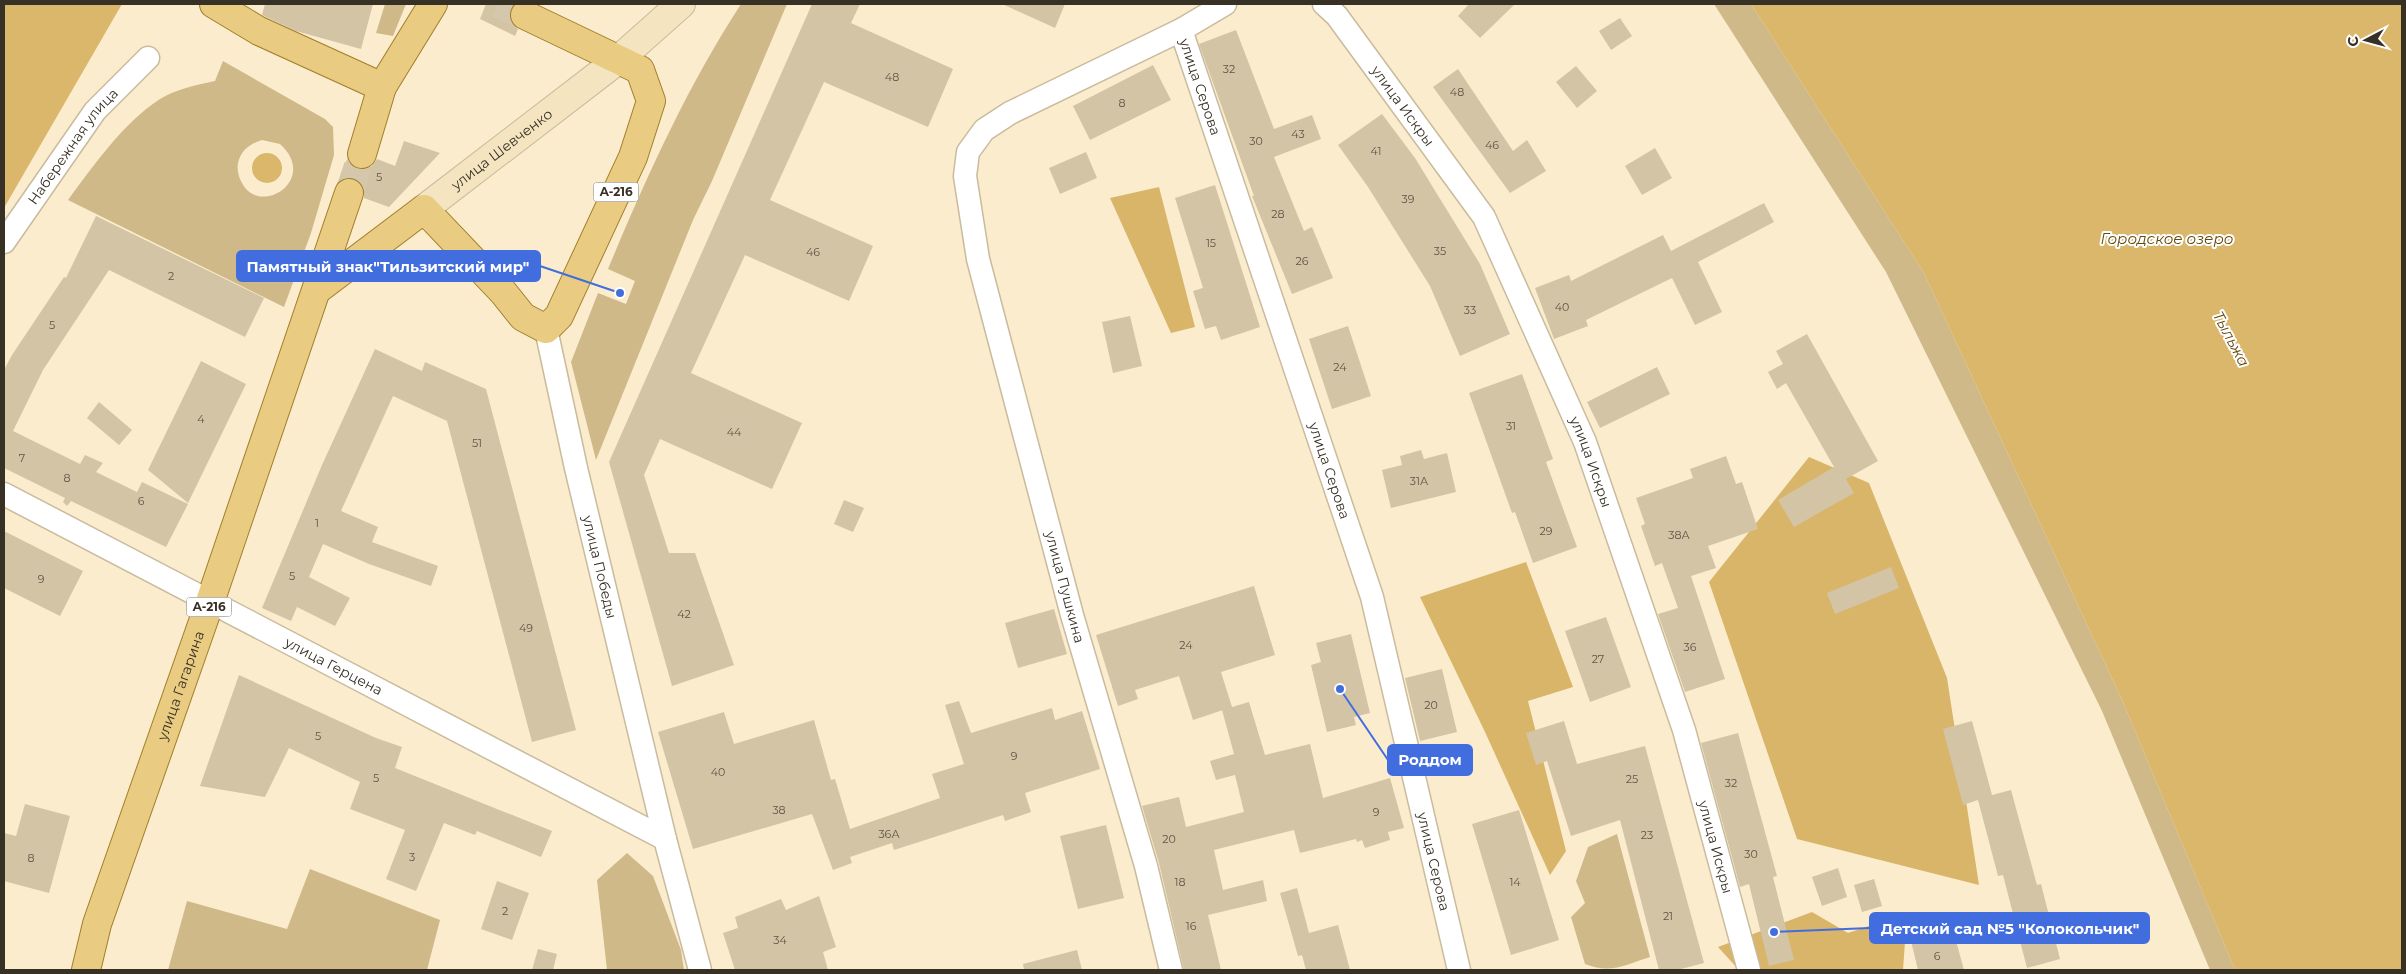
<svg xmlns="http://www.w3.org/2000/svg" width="2406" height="974" font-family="Montserrat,sans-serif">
  <rect width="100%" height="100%" fill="#fbeccd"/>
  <!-- green -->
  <path fill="#d0b989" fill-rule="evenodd" d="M 385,4 L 406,4 L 393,36 L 376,33 Z
    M 741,4 L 787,4 L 712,181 L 693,220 L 596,460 L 571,362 L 598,293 L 626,304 L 635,281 L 608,269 C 646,178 687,87 741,4 Z
    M 1714,4 L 1751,4 L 1924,273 L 2123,702 L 2235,970 L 2210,970 L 2102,711 L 1886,272 Z
    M 223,61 L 325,119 L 333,127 L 334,155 L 311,233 L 284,307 L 68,200 C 94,165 123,123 160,99 C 176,89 197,85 215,81 ZM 262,140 L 280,144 C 320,180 258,219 241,181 C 238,175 237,169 238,163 C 241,150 250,144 262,140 Z
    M 1617,834 L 1650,957 C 1625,965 1611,974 1585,964 L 1571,917 L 1585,903 L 1576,881 L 1588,847 Z
    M 627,853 L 653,876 L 681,950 L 684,970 L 607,970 L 597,880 Z
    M 310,869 L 440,920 L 427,970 L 168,970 L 187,901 L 287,929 Z"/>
  <!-- forest -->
  <path fill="#d9b569" d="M 1159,187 L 1195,327 L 1171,333 L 1110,198 Z
    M 1809,457 L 1869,483 L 1947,678 L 1979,885 L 1797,839 L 1709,582 Z
    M 1526,562 L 1573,687 L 1528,701 L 1566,851 L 1550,875 L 1485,732 L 1420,597 Z
    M 1812,912 L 1848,933 L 1907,913 L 1903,970 L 1739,970 L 1718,947 Z"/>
  <!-- water -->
  <path fill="#dbb76b" d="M 4,4 L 122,4 L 4,208 Z
    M 1751,4 L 2402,4 L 2402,970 L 2235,970 L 2123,702 L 1924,273 Z
    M252 168a15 15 0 1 1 30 0a15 15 0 1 1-30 0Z"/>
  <!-- building -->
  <path fill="#d3c4a6" d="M 265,4 L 373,4 L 361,49 L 296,31 L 266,17 L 262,15 Z
    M 486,4 L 515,4 L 509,16 L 512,23 L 518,29 L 515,36 L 480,19 Z
    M 812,4 L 860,4 L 851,23 L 953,69 L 928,127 L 824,82 L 770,200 L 873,246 L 849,301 L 745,255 L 691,373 L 802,423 L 772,489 L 660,439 L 644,475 L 669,553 L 695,553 L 734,665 L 672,686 L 609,462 Z
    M 1002,4 L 1065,4 L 1055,28 Z
    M 1469,4 L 1515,4 L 1480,38 L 1458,16 Z
    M 1620,18 L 1632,36 L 1611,50 L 1599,31 Z
    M 1236,30 L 1274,129 L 1312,115 L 1321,139 L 1274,157 L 1304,231 L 1312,227 L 1333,278 L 1292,294 L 1252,196 L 1254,196 L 1199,44 Z
    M 1153,65 L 1171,100 L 1090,140 L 1073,106 Z
    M 1576,66 L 1597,91 L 1577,108 L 1556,82 Z
    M 1458,69 L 1513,151 L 1527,140 L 1546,171 L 1510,193 L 1433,87 Z
    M 1382,114 L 1415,158 L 1480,264 L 1510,334 L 1460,356 L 1430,286 L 1368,187 L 1338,145 Z
    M 404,141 L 440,153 L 389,207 L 364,198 L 364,189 L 360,182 L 354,178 L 346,178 L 340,181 L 347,159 L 351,165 L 358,169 L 366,169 L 372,166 L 377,159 L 395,166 Z
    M 1655,148 L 1672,178 L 1642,195 L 1625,166 Z
    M 1086,152 L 1097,178 L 1060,194 L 1049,168 Z
    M 1215,185 L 1260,327 L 1221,340 L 1216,326 L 1205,329 L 1193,291 L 1203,288 L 1175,198 Z
    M 1764,203 L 1774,222 L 1698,262 L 1722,312 L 1695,325 L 1672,278 L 1586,320 L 1588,326 L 1554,339 L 1535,288 L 1569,275 L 1571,281 L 1663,235 L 1671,251 Z
    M 96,216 L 264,298 L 245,337 L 109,270 L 43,370 L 13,431 L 80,464 L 85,455 L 103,463 L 96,472 L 137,492 L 142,482 L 188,504 L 166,547 L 71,501 L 67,506 L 63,502 L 65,498 L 4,468 L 4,370 L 12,355 L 64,277 L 66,278 Z
    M 1130,316 L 1142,366 L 1113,373 L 1102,322 Z
    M 1348,326 L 1371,396 L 1332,409 L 1309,339 Z
    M 1807,334 L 1878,461 L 1846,479 L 1854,493 L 1794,527 L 1778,500 L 1834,467 L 1786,383 L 1777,389 L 1768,372 L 1783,364 L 1776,351 Z
    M 375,349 L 422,371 L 425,362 L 486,389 L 576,730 L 532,742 L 447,421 L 393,396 L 341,511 L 378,527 L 372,542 L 438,566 L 431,586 L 369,564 L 323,544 L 309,577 L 350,598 L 335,626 L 297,607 L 291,621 L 262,608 L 322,465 Z
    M 201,361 L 246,384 L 188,503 L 148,470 Z
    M 1657,367 L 1670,394 L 1600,428 L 1587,402 Z
    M 1522,374 L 1553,459 L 1546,462 L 1577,547 L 1533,563 L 1515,512 L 1512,513 L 1469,393 Z
    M 99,402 L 132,430 L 119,445 L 87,418 Z
    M 1421,450 L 1424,459 L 1447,453 L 1456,492 L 1391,508 L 1382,470 L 1402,465 L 1400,456 Z
    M 1726,456 L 1736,484 L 1742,482 L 1758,529 L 1708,546 L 1716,568 L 1691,576 L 1725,679 L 1685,692 L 1658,614 L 1678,608 L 1662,563 L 1655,566 L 1641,526 L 1645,524 L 1636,498 L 1693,478 L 1690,469 Z
    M 844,500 L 864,508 L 853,532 L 834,524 Z
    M 4,531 L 83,571 L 60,616 L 4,588 Z
    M 1891,567 L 1899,588 L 1835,614 L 1827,593 Z
    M 1254,586 L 1275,655 L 1221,672 L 1232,707 L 1193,720 L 1179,676 L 1135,690 L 1138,699 L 1118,706 L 1096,635 Z
    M 1054,609 L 1067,654 L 1018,668 L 1005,623 Z
    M 1606,617 L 1631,687 L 1590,702 L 1565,631 Z
    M 1351,634 L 1370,713 L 1354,717 L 1356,725 L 1327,732 L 1311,665 L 1321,662 L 1316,643 Z
    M 1442,669 L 1457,732 L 1420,741 L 1405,678 Z
    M 239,675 L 376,738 L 402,747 L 395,768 L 552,831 L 541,857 L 477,831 L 475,835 L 444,823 L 416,891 L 386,879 L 405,830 L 350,809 L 360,782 L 289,748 L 265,797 L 200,786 Z
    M 959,701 L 971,733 L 1052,708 L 1055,720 L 1082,711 L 1100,769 L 1025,793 L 1031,812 L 1005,821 L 1003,815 L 894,850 L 892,843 L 850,857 L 852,863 L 833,870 L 812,814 L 693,849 L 658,732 L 724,712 L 734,744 L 814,720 L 831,780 L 835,779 L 850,829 L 940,798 L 932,774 L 964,764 L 945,705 Z
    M 1249,702 L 1265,755 L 1310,744 L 1323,798 L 1390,778 L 1404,828 L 1388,832 L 1390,840 L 1365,848 L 1362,840 L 1357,842 L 1356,839 L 1300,853 L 1294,830 L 1214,850 L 1223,890 L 1263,880 L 1267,901 L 1208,915 L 1221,970 L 1184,970 L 1159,863 L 1142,806 L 1179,797 L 1186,827 L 1244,812 L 1235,775 L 1216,780 L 1210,761 L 1234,754 L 1222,710 Z
    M 1564,721 L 1577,764 L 1645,746 L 1704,963 L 1677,970 L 1659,970 L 1620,820 L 1571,836 L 1547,761 L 1536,765 L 1526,733 Z
    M 1972,721 L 1992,795 L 2011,790 L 2037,885 L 2041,884 L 2060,959 L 2027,968 L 2003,875 L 1998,876 L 1978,800 L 1963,805 L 1943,729 Z
    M 1738,733 L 1777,876 L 1773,877 L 1794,960 L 1769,966 L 1749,884 L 1740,887 L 1701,743 Z
    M 25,804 L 70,816 L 49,893 L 4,881 L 4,833 L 16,836 Z
    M 1519,810 L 1559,940 L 1511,955 L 1472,824 Z
    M 1106,825 L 1124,898 L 1078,909 L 1060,836 Z
    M 1838,868 L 1847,897 L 1822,906 L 1812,877 Z
    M 1874,879 L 1882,906 L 1862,912 L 1854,885 Z
    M 497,881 L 529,893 L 512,940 L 481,929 Z
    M 1297,888 L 1309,933 L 1338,925 L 1350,970 L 1306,970 L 1302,955 L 1298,956 L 1280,893 Z
    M 819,896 L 836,947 L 823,952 L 828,970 L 735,970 L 723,933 L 738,928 L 735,917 L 781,899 L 786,910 Z
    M 1953,930 L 1964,970 L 1918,970 L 1911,941 Z
    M 538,949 L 557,954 L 553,970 L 532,970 Z
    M 1077,950 L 1082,970 L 1024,970 L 1023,964 Z"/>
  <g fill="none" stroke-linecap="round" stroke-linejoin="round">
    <!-- primary-tunnel -->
    <path stroke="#d4c7ab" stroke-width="28" stroke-dasharray="28 14" stroke-linecap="butt" d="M 498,4 L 525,15
      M 349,193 L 362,154"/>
    <!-- street casing -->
    <g stroke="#c9bb9d" stroke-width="25">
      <g id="street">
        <path id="s1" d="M 1225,4 L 1181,30 L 1372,597 L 1459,970"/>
        <path id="s2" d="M 1324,4 L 1337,16 L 1484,217 L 1585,442 L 1684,730 L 1749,970"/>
        <path id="s3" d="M 4,242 L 95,111 L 148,58"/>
        <path id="s4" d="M 546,329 L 576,468 L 665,839 L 700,970"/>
        <path id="s5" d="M 4,494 L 665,839"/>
        <path d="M 1171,970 L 1146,866 L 1072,615 L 978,259 L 965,176 L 968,152 L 984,130 L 1010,113 L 1181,30"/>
      </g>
    </g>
    <!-- secondary casing -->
    <g stroke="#c9bb9d" stroke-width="30">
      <g id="secondary">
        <path id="s6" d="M 424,209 L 618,60 L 681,4"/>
      </g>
    </g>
    <!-- primary casing -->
    <g stroke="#a17e2a" stroke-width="30">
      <g id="primary">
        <path d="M 214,4 L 259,31 L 382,87"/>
        <path d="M 362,154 L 382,87 L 433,4"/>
        <path d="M 318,289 L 424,209 L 503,292 L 523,317 L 546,329 L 559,316 L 633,157 L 651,101 L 640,70 L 525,15"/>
        <path id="s7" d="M 86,970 L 97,924 L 210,602 L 349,193"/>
      </g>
    </g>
    <!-- street -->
    <use href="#street" stroke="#fff" stroke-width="22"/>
    <!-- secondary -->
    <use href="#secondary" stroke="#f4e5c0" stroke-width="28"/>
    <!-- primary -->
    <use href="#primary" stroke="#e9cb81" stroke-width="28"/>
  </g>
  <g text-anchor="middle" stroke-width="4" stroke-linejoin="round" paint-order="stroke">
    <!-- number labels -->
    <g font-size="11" fill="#5e5645">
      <text x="1229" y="73">32</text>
      <text x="892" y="81">48</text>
      <text x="1457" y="96">48</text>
      <text x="1122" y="107">8</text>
      <text x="1298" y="138">43</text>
      <text x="1256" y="145">30</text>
      <text x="1492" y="149">46</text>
      <text x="1376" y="155">41</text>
      <text x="379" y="181">5</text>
      <text x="1408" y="203">39</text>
      <text x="1278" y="218">28</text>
      <text x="1211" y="247">15</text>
      <text x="1440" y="255">35</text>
      <text x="813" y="256">46</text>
      <text x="1302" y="265">26</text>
      <text x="171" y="280">2</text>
      <text x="1562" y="311">40</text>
      <text x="1470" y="314">33</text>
      <text x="52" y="329">5</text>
      <text x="1340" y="371">24</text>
      <text x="201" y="423">4</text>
      <text x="1511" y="430">31</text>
      <text x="734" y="436">44</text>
      <text x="477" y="447">51</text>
      <text x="22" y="462">7</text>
      <text x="67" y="482">8</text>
      <text x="1419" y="485">31А</text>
      <text x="141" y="505">6</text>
      <text x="317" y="527">1</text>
      <text x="1546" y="535">29</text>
      <text x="1679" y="539">38А</text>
      <text x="292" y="580">5</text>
      <text x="41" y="583">9</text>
      <text x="684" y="618">42</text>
      <text x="526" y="632">49</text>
      <text x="1186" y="649">24</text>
      <text x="1690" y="651">36</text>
      <text x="1598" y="663">27</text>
      <text x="1431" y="709">20</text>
      <text x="318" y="740">5</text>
      <text x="1014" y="760">9</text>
      <text x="718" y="776">40</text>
      <text x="376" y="782">5</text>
      <text x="1632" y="783">25</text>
      <text x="1731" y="787">32</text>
      <text x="779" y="814">38</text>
      <text x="1376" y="816">9</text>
      <text x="889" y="838">36А</text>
      <text x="1647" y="839">23</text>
      <text x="1169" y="843">20</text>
      <text x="1751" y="858">30</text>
      <text x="412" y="861">3</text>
      <text x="31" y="862">8</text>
      <text x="1180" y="886">18</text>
      <text x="1515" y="886">14</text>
      <text x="505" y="915">2</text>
      <text x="1668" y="920">21</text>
      <text x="1191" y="930">16</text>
      <text x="780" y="944">34</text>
      <text x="1937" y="960">6</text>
    </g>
    <!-- shield labels -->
    <g fill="#fff" stroke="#736f66" stroke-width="1">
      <rect x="593.5" y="182.5" width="45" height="19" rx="4"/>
      <rect x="186.5" y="597.5" width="45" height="19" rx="4"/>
    </g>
    <g font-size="12" font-weight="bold" fill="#373125">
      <text x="616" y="196">А-216</text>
      <text x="209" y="611">А-216</text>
    </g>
    <!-- street labels -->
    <g font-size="14" fill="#373125" stroke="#fff">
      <text dy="5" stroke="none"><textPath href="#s1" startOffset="111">улица Серова</textPath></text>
      <text dy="5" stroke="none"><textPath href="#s2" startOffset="129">улица Искры</textPath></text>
      <text dy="5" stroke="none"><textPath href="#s3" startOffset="118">Набережная улица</textPath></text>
      <text dy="5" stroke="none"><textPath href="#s6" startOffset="98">улица Шевченко</textPath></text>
      <text dy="5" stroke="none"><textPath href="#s2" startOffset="534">улица Искры</textPath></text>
      <text dy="5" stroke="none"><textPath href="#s1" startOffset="516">улица Серова</textPath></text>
      <text dy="5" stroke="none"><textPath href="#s4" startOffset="244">улица Победы</textPath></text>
      <text transform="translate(1065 587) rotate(75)" y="5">улица Пушкина</text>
      <text dy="5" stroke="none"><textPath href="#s5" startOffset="372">улица Герцена</textPath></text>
      <text dy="5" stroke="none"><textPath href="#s7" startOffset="300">улица Гагарина</textPath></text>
      <text dy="5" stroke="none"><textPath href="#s2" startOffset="939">улица Искры</textPath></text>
      <text dy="5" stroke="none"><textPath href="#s1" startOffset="921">улица Серова</textPath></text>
    </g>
    <!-- water labels -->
    <g font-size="15" font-style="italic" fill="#634b0e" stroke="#fff">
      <text x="2167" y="244">Городское озеро</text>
      <text transform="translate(2231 339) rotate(62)" y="5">Тыльжа</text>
    </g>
  </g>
  <!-- callouts -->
  <path fill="none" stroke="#416dde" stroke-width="2" d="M620 293L540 266M1340 689L1388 760M1774 932L1870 928"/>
  <g fill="#416dde" stroke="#fff" stroke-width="2">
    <circle cx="620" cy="293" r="5"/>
    <circle cx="1340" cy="689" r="5"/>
    <circle cx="1774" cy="932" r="5"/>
  </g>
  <g fill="#416dde" stroke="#416dde" stroke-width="2">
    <rect x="237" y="251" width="303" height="30" rx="5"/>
    <rect x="1388" y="745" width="84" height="30" rx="5"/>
    <rect x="1870" y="913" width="279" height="30" rx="5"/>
  </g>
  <g font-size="15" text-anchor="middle" font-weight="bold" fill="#fff">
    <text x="388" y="272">Памятный знак"Тильзитский мир"</text>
    <text x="1430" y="765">Роддом</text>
    <text x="2010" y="934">Детский сад №5 "Колокольчик"</text>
  </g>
  <!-- border -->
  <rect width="2406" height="974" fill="none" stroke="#373125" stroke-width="10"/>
  <!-- north arrow -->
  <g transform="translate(2366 40) rotate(264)" stroke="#ffffff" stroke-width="4" paint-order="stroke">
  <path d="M0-4L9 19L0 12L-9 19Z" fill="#373125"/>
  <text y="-8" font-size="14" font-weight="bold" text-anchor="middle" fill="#373125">С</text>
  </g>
</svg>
